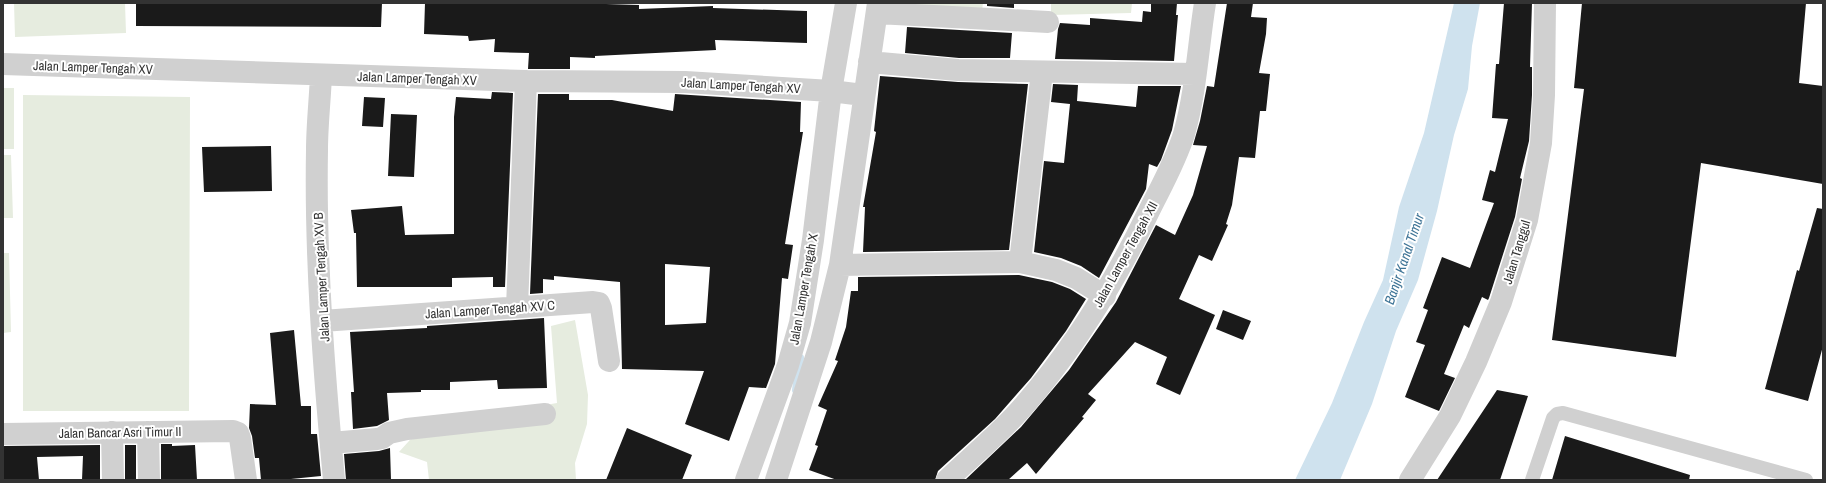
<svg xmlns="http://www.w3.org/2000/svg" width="1826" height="483" font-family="'Archivo Narrow',sans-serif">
  <rect width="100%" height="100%" fill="#fff"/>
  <!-- green -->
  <path fill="#e6ecdf" d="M 14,3 L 125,3 L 126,33 L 15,37 Z
    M 899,3 L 983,3 L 981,19 L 898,10 Z
    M 1051,3 L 1132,3 L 1131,13 L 1051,15 Z
    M 3,88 L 14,88 L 14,149 L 3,149 Z
    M 23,95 L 190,97 L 189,411 L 23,411 Z
    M 3,155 L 11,155 L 13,218 L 3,218 Z
    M 3,253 L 9,253 L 11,332 L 3,333 Z
    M 575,320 L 588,395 L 587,424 L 575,463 L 576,480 L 429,480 L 427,462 L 399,452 L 418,431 L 486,415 L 557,403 L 551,326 Z"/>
  <!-- water -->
  <path fill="#cfe2ee" d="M 1454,3 L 1480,3 L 1472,46 L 1468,89 L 1454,135 L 1437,211 L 1418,280 L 1396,331 L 1372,404 L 1340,480 L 1295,480 L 1332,403 L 1364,322 L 1383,280 L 1399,207 L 1424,133 Z"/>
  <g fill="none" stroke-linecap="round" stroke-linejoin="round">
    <!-- stream -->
    <path stroke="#cfe2ee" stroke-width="8" d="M 796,390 L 800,358"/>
  </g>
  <!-- building -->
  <path fill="#1a1a1a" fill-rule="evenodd" d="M 136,3 L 382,3 L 381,27 L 136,26 Z
    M 425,3 L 573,3 L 639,5 L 639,9 L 713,6 L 713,8 L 807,11 L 807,43 L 715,40 L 716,50 L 595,56 L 595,58 L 570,57 L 570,69 L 528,69 L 529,53 L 494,52 L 495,39 L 469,41 L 468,36 L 424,34 Z
    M 987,3 L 1014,3 L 1014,8 L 987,6 Z
    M 1151,3 L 1177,3 L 1176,15 L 1178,15 L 1174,61 L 1055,59 L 1058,29 L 1060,23 L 1090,25 L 1090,18 L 1142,22 L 1143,11 L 1151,12 Z
    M 1227,3 L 1253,3 L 1251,17 L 1267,18 L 1266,34 L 1259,73 L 1270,74 L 1266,111 L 1260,111 L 1255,158 L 1239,157 L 1232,205 L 1226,224 L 1228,225 L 1212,261 L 1199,255 L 1179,299 L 1215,315 L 1180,395 L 1156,384 L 1167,357 L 1135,342 L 1088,394 L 1096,400 L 1082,417 L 1084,418 L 1036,474 L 1027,463 L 1008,480 L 965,480 L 1021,427 L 1069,370 L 1116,302 L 1156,225 L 1175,235 L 1193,195 L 1207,146 L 1193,145 L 1200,121 L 1207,86 L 1214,87 Z
    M 1504,3 L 1532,3 L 1530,67 L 1532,67 L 1532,95 L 1529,141 L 1520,178 L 1522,179 L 1515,217 L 1489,298 L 1488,300 L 1482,297 L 1469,328 L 1464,325 L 1444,374 L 1455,378 L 1439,411 L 1405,397 L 1425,345 L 1416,342 L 1428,310 L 1423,308 L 1442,257 L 1470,268 L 1494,203 L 1482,200 L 1490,170 L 1495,172 L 1508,119 L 1492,118 L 1496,64 L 1499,64 Z
    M 1582,3 L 1806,3 L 1799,83 L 1823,86 L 1823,184 L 1701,163 L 1676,357 L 1552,340 L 1584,89 L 1574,88 Z
    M 907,27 L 1012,33 L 1010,58 L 959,58 L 905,53 Z
    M 880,76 L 958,82 L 1028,84 L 1009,250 L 863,252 L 865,207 L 863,207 L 876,132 L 874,131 Z
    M 1053,84 L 1078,85 L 1077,101 L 1136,107 L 1138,86 L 1181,86 L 1172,130 L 1161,160 L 1157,167 L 1149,164 L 1146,189 L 1099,278 L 1081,266 L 1061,258 L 1034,252 L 1044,161 L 1064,163 L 1070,104 L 1051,102 Z
    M 492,92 L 513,93 L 505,287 L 493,287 L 493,277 L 452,278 L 452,287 L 357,287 L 356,233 L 354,233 L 351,210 L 402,206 L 405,235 L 454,234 L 454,117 L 456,97 L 491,99 Z
    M 538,94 L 569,94 L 569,100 L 612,100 L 673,111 L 675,94 L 801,102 L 800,132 L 803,132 L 785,244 L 793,245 L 788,279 L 782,278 L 775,364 L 766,388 L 749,387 L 729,441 L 685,424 L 704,371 L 622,369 L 620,282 L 554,276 L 554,280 L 543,279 L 543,293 L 530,294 ZM 665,264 L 710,267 L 706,323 L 665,325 Z
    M 364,97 L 385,98 L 383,127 L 362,126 Z
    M 391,114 L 417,115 L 414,177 L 388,176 Z
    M 271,146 L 272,191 L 204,192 L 202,147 Z
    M 1817,208 L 1823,209 L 1823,346 L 1808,401 L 1765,389 L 1797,270 L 1799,271 Z
    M 1019,275 L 1052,282 L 1070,289 L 1086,299 L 1066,331 L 1031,378 L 995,419 L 938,471 L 935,480 L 837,480 L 809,470 L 818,446 L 815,445 L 827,410 L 818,406 L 838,361 L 835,360 L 846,327 L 851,291 L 858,291 L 858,277 Z
    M 1223,310 L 1251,321 L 1243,340 L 1216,329 Z
    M 544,318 L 547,388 L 498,389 L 497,380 L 450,382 L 450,390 L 421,390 L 421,392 L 387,393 L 389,420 L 377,426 L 353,429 L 351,392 L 354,392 L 350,332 L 427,328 L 427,326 Z
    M 294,330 L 301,406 L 311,406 L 311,434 L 317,434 L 321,476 L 281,480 L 261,480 L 259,458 L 255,458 L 252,436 L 249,428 L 250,404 L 276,405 L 270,333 Z
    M 1497,390 L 1528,396 L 1500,480 L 1437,480 Z
    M 627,428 L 692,455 L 682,480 L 606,480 Z
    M 1565,436 L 1690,475 L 1689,480 L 1552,480 Z
    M 161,444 L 172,444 L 172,446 L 195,445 L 197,480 L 161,480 Z
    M 100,445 L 100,480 L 82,480 L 83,456 L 37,457 L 39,480 L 3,480 L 3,446 Z
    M 125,445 L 136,445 L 136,480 L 125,480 Z
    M 390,448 L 391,480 L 346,480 L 344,454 L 379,451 Z"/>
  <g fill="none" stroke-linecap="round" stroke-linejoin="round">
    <!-- lane -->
    <path stroke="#d0d0d0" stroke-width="14" d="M 1532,480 L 1553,418 L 1557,414 L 1563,413 L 1806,480"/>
    <!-- street -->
    <path stroke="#d0d0d0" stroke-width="22" d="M 877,13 L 1048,22
      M 869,62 L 958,70 L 1195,74
      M 3,64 L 526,81 L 685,82 L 831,91 L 863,95
      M 321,75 C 320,100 317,125 317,150 C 315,258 324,372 334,480
      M 1020,262 L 1042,72
      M 840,265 L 1020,262 L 1056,270 L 1076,278 L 1105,296
      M 517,307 L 526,81
      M 322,321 L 593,302 L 599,303 L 601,308 L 609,361
      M 112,432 L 113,480
      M 148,432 L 149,480
      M 3,434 L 233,431 L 238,433 L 240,438 L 246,480
      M 331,443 L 377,439 L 382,438 L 389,433 L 407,429 L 545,414
      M 746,480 L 788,365 L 800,323 L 813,240 L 831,91 L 846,3
      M 776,480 L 821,342 L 840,265 L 878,3
      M 947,480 C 971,457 999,434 1021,409 C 1074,349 1116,280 1150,209 C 1162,185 1176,160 1184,134 C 1196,92 1198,47 1205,3
      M 1410,480 L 1450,416 L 1476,362 L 1501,302 L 1527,220 L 1541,143 L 1544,95 L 1545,3"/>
  </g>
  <g text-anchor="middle" stroke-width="4" stroke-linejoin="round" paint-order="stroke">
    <!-- street labels -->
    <g font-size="13" fill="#333" stroke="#fff">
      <text transform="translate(93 67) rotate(2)" y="5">Jalan Lamper Tengah XV</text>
      <text transform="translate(417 78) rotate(2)" y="5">Jalan Lamper Tengah XV</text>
      <text transform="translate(741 85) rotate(3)" y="5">Jalan Lamper Tengah XV</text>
      <text transform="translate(1516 252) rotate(-73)" y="5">Jalan Tanggul</text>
      <text transform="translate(1125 254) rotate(-61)" y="5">Jalan Lamper Tengah XII</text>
      <text transform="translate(321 277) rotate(-93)" y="5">Jalan Lamper Tengah XV B</text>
      <text transform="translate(803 289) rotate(-80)" y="5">Jalan Lamper Tengah X</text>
      <text transform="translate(490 309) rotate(-4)" y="5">Jalan Lamper Tengah XV C</text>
      <text transform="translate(120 432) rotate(-1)" y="5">Jalan Bancar Asri Timur II</text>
    </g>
    <!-- water labels -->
    <g font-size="14" font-style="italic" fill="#3f7597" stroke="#fff">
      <text transform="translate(1404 259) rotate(-71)" y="5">Banjir Kanal Timur</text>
    </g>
  </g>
  <!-- border -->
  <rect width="1826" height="483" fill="none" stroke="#333333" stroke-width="8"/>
</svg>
